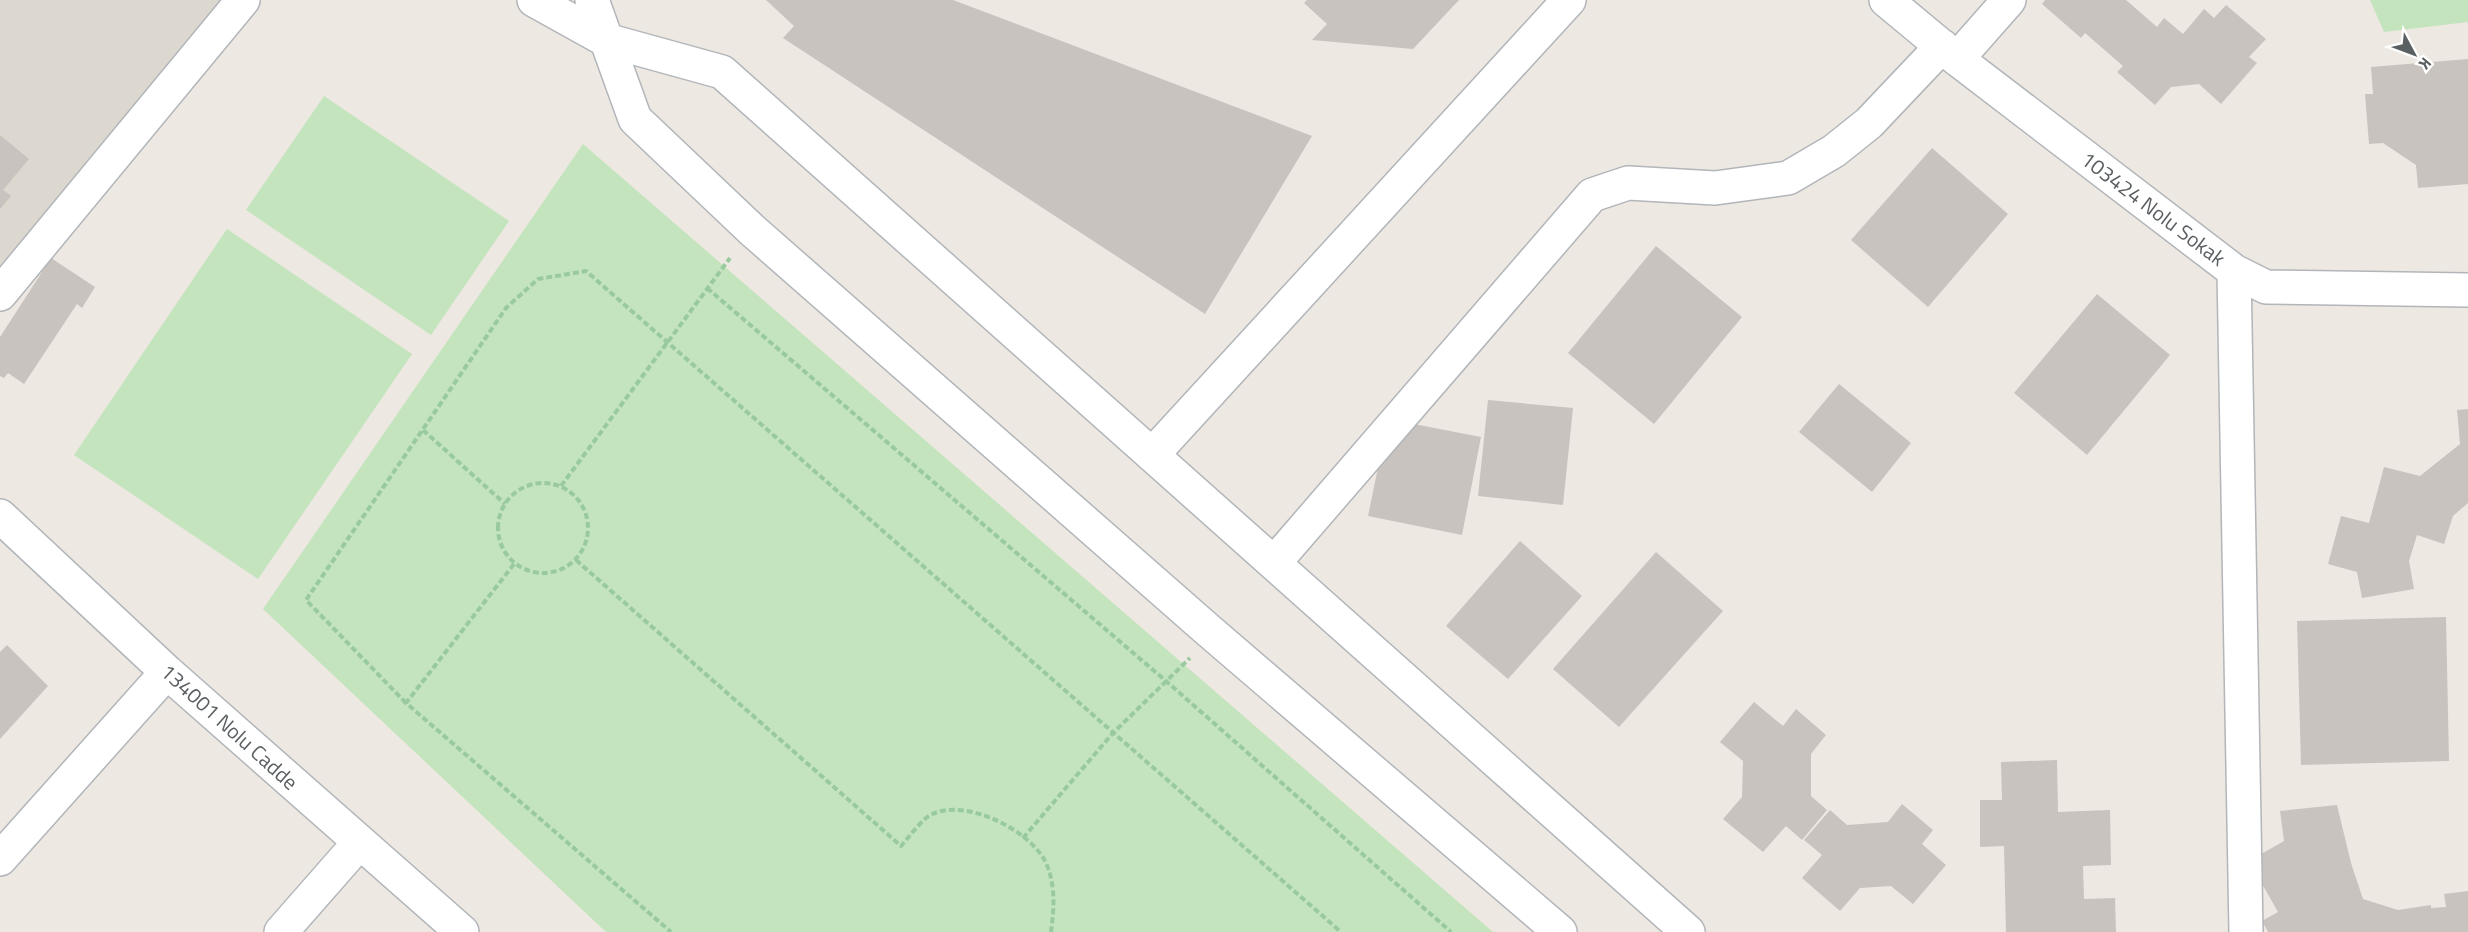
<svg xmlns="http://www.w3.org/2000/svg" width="2468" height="932" font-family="'Titillium Web',sans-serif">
  <rect width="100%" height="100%" fill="#ede8e1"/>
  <!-- education -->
  <path fill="#dcd8cf" d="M 0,0 L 238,0 L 0,284 Z"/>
  <!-- green -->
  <path fill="#c3e4bd" d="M 2370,0 L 2468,0 L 2468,22 L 2384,32 Z
    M 324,96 L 509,221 L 431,335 L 246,210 Z
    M 583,144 L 1493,932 L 606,932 L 263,609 Z
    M 227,229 L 412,354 L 258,579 L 74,455 Z"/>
  <!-- building -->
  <path fill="#c8c3be" d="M 766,0 L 953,0 L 1312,136 L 1205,314 L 783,38 L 794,26 Z
    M 1307,0 L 1459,0 L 1413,49 L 1312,40 L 1327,24 L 1304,3 Z
    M 2045,0 L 2126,0 L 2157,27 L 2164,18 L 2183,34 L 2204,9 L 2214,18 L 2226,5 L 2266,39 L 2249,57 L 2257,63 L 2221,104 L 2199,84 L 2171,87 L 2155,105 L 2117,72 L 2123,66 L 2085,33 L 2081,38 L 2042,4 Z
    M 2468,59 L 2468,184 L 2418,188 L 2416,165 L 2383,143 L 2369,144 L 2365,94 L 2373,94 L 2371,67 Z
    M 0,135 L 29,159 L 3,190 L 11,196 L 0,209 Z
    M 1932,148 L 2008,214 L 1928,307 L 1851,240 Z
    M 1656,246 L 1742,317 L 1654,424 L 1568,353 Z
    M 51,258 L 95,287 L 82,308 L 77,304 L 24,384 L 8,373 L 4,378 L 0,376 L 0,337 Z
    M 2097,294 L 2170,355 L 2087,455 L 2014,393 Z
    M 1839,384 L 1911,443 L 1872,492 L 1799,432 Z
    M 1488,400 L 1573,408 L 1563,505 L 1478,496 Z
    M 2468,409 L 2468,503 L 2453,516 L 2444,544 L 2417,535 L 2409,561 L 2414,589 L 2362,598 L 2357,572 L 2328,564 L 2341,516 L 2369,523 L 2384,467 L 2420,476 L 2460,444 L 2457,410 Z
    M 1388,419 L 1481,437 L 1462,535 L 1368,516 Z
    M 1520,541 L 1582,596 L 1508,679 L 1446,626 Z
    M 1656,552 L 1723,611 L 1619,727 L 1553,669 Z
    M 2446,617 L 2449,761 L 2301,765 L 2297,621 Z
    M 7,645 L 48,686 L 0,739 L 0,652 Z
    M 1754,702 L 1783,726 L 1796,709 L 1826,735 L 1811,754 L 1811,796 L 1827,810 L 1802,840 L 1786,826 L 1763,852 L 1723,819 L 1742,797 L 1743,761 L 1720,742 Z
    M 2057,760 L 2058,812 L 2110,810 L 2111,865 L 2083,866 L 2084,899 L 2115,898 L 2116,932 L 2006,932 L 2004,846 L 1980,847 L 1980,800 L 2002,800 L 2001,762 Z
    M 1902,804 L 1933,830 L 1922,844 L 1946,865 L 1913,904 L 1891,886 L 1860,888 L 1840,911 L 1802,878 L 1822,855 L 1804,840 L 1830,810 L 1847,825 L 1888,822 Z
    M 2337,805 L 2351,863 L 2363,899 L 2398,910 L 2431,905 L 2431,908 L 2446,907 L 2444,894 L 2468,891 L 2468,932 L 2268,932 L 2262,921 L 2278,912 L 2249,861 L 2284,841 L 2280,811 Z"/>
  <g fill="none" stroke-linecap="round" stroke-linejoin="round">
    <!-- minor casing -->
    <g stroke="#b2b5b9" stroke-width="36">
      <path id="minor" d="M 534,0 L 606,40 L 722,72 L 1688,932
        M 592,0 L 635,119 L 752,230 L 1208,630 L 1560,932
        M 1886,0 L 1957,59 L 2234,271 L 2266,287 L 2468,290
        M 1957,59 L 2009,0
        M 2234,271 L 2246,932
        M 0,294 L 243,0
        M 1152,455 L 1569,0
        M 0,516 L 167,672 L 462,932
        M 1274,563 L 1592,195 L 1628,183 L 1715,188 L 1788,178 L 1834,151 L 1869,123 L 1942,46
        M 0,859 L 167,672
        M 281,932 L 359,843"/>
    </g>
    <!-- path -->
    <path stroke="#99ca9f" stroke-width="4" stroke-dasharray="6 3" stroke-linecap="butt" d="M 707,288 L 1166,681 L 1451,932
      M 423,430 L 505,504
      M498 528a45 45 0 1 1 90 0a45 45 0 1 1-90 0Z
      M 561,486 L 730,258
      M 576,560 L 901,846 C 909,837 917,826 926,818 C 959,793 1031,830 1046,863 C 1056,886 1054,908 1051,932
      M 514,564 L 406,703 L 671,932
      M 406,703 L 306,600 L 506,308 L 538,279 L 586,271 L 1341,932
      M 1023,838 L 1113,733 L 1190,658"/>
    <!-- minor -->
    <use href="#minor" stroke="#fff" stroke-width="33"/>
  </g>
  <g text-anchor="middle" stroke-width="5" stroke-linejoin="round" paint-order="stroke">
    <!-- street labels -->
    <g font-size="21" fill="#5a5f62" stroke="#fff">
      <text transform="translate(2153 209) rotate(37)" y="7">103424 Nolu Sokak</text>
      <text transform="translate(229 727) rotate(42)" y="7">134001 Nolu Cadde</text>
    </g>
  </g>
  <!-- north arrow -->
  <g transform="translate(2414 54) rotate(131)" stroke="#ffffff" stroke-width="4.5" paint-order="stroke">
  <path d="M0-4.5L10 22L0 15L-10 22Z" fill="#5a5f62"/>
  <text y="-9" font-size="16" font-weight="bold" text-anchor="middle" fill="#5a5f62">K</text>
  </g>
</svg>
